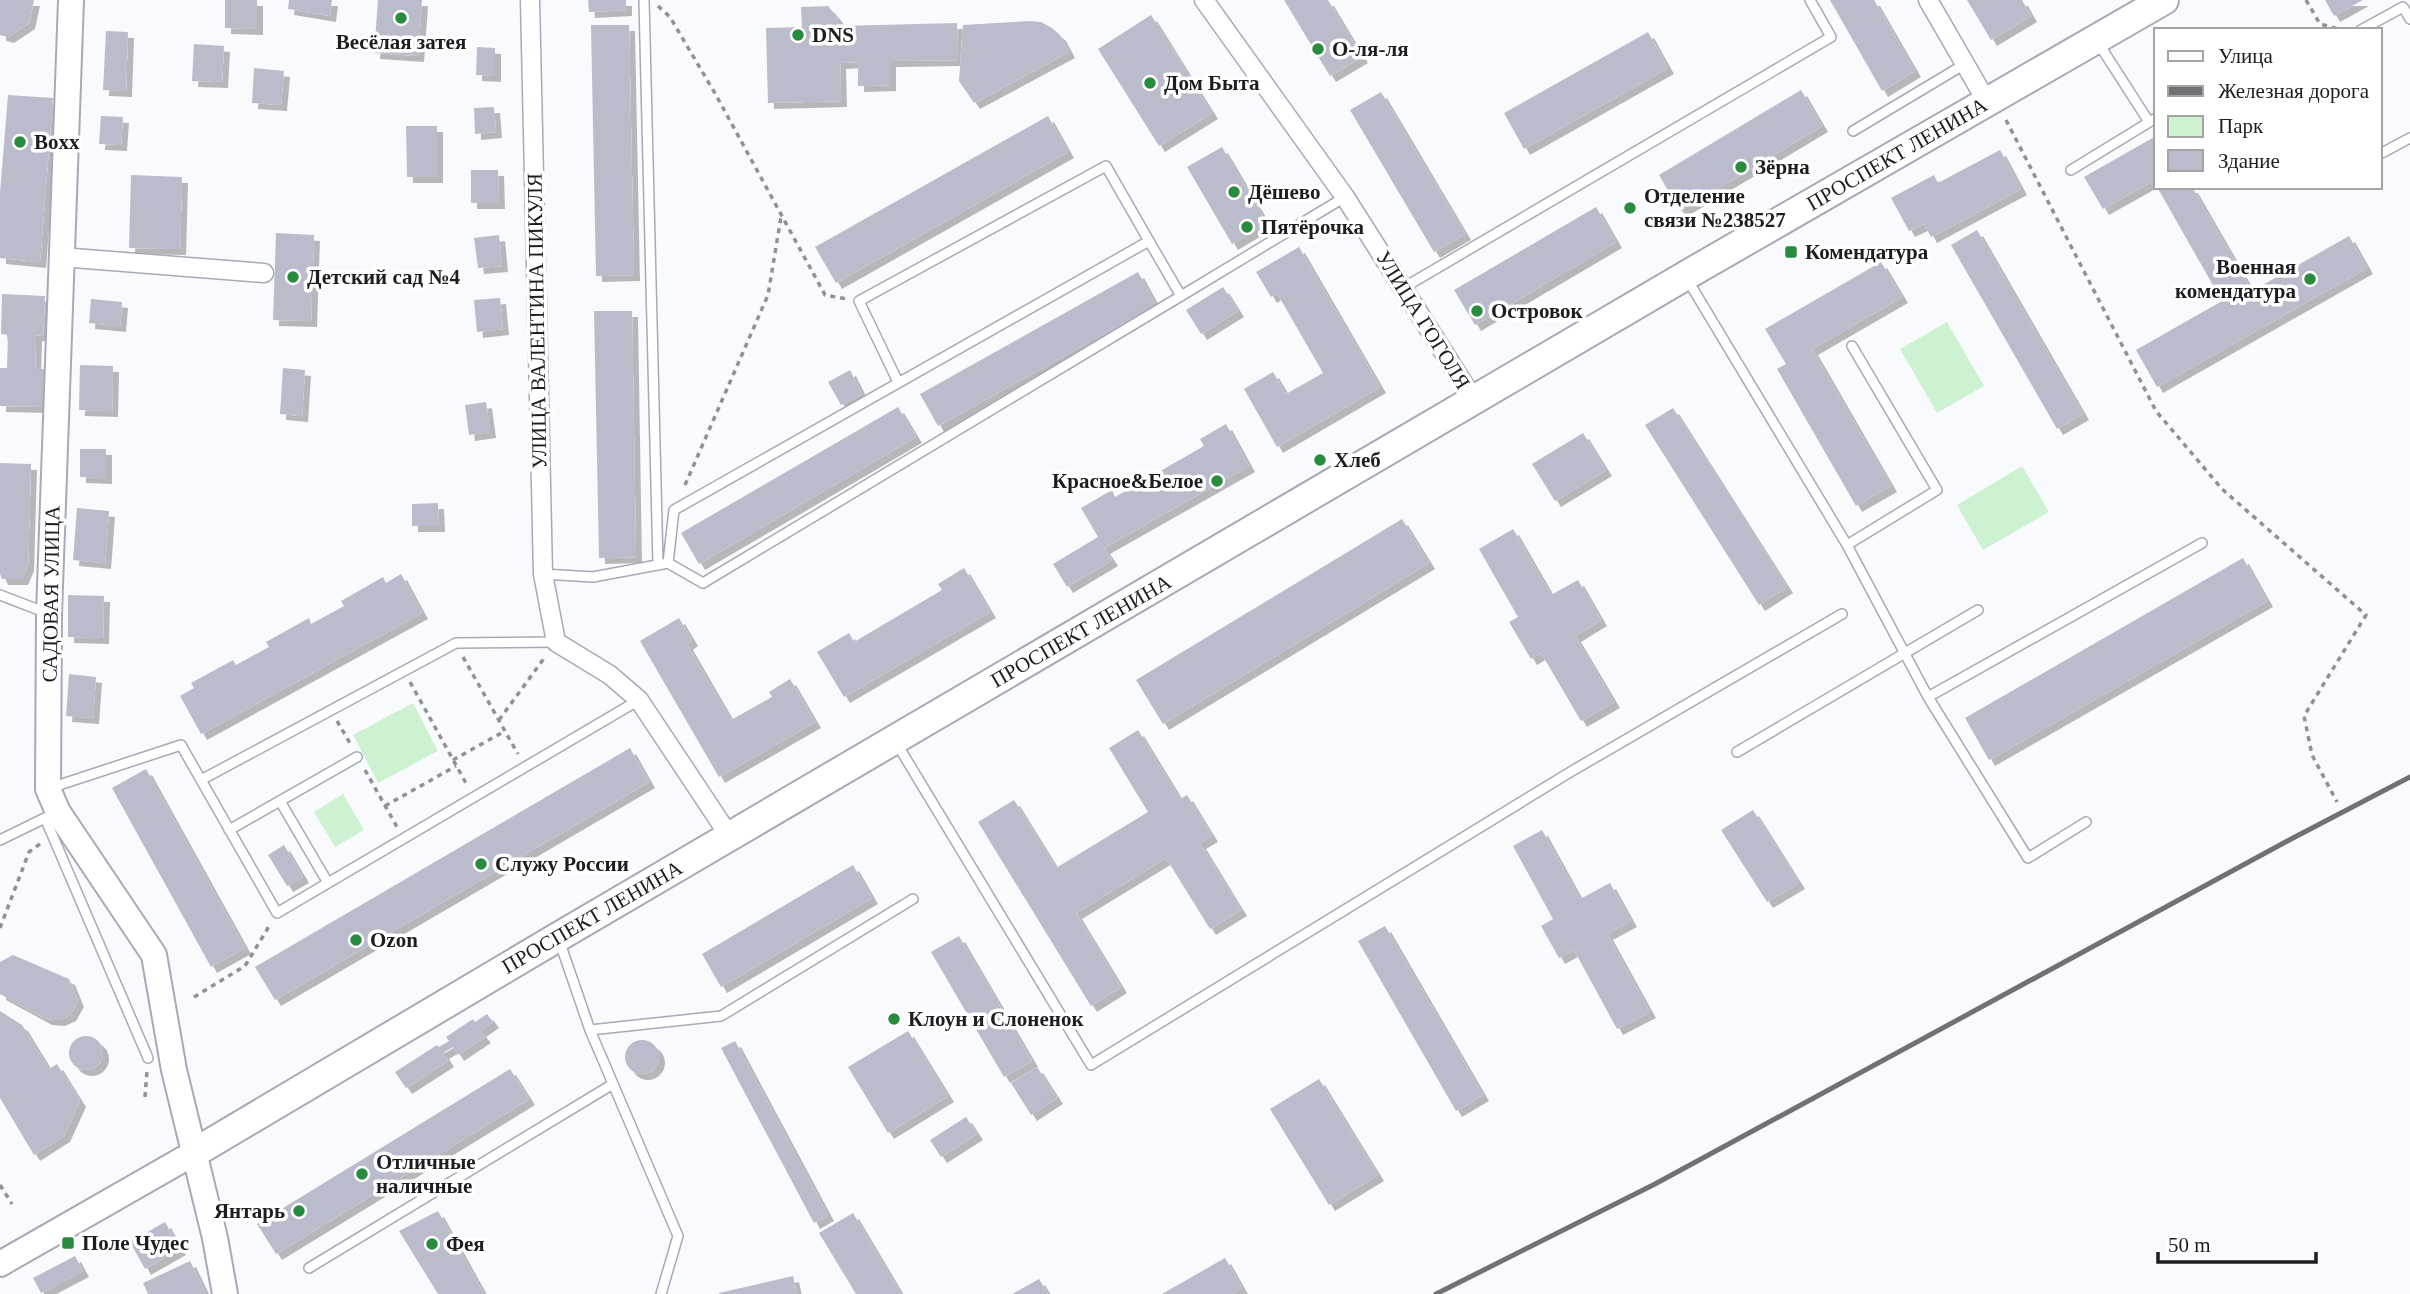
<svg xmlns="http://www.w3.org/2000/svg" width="2410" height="1294" font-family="Georgia,serif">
  <defs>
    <filter id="shadow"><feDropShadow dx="6" dy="6" stdDeviation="0" flood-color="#0004"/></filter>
  </defs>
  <rect width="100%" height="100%" fill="#f9fafd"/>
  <!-- green -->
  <path fill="#cef2d1" d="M 1947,322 L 1984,386 L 1937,413 L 1900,349 Z
    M 2022,466 L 2049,512 L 1983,550 L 1957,505 Z
    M 413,703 L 438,751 L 378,783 L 353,735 Z
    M 343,794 L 364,830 L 335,847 L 314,812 Z"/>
  <!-- building -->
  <path fill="#bbbccb" filter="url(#shadow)" d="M 0,0 L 34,0 L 29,23 L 8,37 L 0,35 Z
    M 225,0 L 257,0 L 257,29 L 225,28 Z
    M 289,0 L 332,0 L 330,16 L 288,9 Z
    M 378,0 L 422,0 L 418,56 L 374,53 Z
    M 588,0 L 626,0 L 626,10 L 589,12 Z
    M 1284,0 L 1328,0 L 1362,57 L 1330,76 Z
    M 1830,0 L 1874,0 L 1915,71 L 1882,91 Z
    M 1967,0 L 2022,0 L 2031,16 L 1991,40 Z
    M 2325,0 L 2363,0 L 2334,16 Z
    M 828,6 L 837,17 L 839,26 L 957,23 L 958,60 L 890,61 L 890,85 L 858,86 L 858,62 L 840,63 L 841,101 L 768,103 L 766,28 L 802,27 L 801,7 Z
    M 1151,15 L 1212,113 L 1159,146 L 1098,49 Z
    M 1029,21 L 1041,22 L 1052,28 L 1060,35 L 1069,52 L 974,103 L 959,81 L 963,25 Z
    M 591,25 L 629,25 L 634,275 L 596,276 Z
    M 106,31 L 128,32 L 126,91 L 103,90 Z
    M 1648,32 L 1668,68 L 1524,149 L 1504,113 Z
    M 194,44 L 224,46 L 222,82 L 192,81 Z
    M 477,47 L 495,48 L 495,76 L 476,75 Z
    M 254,68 L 284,71 L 281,105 L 252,103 Z
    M 1801,90 L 1822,126 L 1680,211 L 1659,175 Z
    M 1381,92 L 1465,234 L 1434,252 L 1350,110 Z
    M 8,95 L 53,98 L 40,262 L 0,258 L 0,193 Z
    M 494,107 L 496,132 L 475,134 L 474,108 Z
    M 101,116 L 123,117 L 121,145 L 99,144 Z
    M 1048,116 L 1068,152 L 836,283 L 815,247 Z
    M 406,126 L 437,126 L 437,177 L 407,177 Z
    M 2156,136 L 2156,186 L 2153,181 L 2103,209 L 2084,177 Z
    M 1222,147 L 1267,223 L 1232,244 L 1187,167 Z
    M 2000,150 L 2021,189 L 1931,237 L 1924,224 L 1909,231 L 1891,198 L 1934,175 L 1938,183 Z
    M 471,170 L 498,170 L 499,203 L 471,203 Z
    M 131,175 L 182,177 L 180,249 L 129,248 Z
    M 2157,187 L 2192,187 L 2252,291 L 2349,236 L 2367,268 L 2157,387 L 2136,350 L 2222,301 Z
    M 1596,207 L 1616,242 L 1475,325 L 1454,290 Z
    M 1977,230 L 2083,414 L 2057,429 L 1951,245 Z
    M 276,233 L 314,235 L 311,321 L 273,320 Z
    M 499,235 L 502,266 L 478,268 L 474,238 Z
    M 1299,247 L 1380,387 L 1277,447 L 1244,389 L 1273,372 L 1286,394 L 1323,373 L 1277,293 L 1271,297 L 1256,272 Z
    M 1881,262 L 1902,297 L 1812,349 L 1891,486 L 1856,506 L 1777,369 L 1786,364 L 1765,329 Z
    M 1138,272 L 1156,305 L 938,426 L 920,394 Z
    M 1223,287 L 1238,311 L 1201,334 L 1186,310 Z
    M 2,294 L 45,296 L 43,336 L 36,335 L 35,369 L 45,369 L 44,407 L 0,406 L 0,368 L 7,368 L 8,335 L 1,334 Z
    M 500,298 L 503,329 L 477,332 L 474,300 Z
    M 91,299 L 122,302 L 120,326 L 89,323 Z
    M 594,311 L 632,311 L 636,557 L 599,558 Z
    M 80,365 L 113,366 L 112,411 L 79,410 Z
    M 283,368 L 305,370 L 302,416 L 280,414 Z
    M 850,370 L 862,394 L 841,405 L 828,382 Z
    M 486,402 L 490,432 L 469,435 L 465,405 Z
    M 898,407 L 916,437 L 699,564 L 681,533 Z
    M 1673,408 L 1787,587 L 1759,605 L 1645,425 Z
    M 1226,424 L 1249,466 L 1104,548 L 1112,560 L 1067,587 L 1053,564 L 1098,537 L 1081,508 L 1112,490 L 1115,497 L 1204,446 L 1200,439 Z
    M 1583,433 L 1606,470 L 1555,501 L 1532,464 Z
    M 80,449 L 106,449 L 106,478 L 80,477 Z
    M 0,463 L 31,464 L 28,565 L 22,579 L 2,579 L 0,574 Z
    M 438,503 L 439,526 L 412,526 L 412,504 Z
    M 77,508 L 109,511 L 105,563 L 73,560 Z
    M 1402,519 L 1429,563 L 1163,724 L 1136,680 Z
    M 1513,529 L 1551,595 L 1578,580 L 1601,620 L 1575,636 L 1614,702 L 1581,721 L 1541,653 L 1531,659 L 1509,622 L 1518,617 L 1479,549 Z
    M 2243,558 L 2267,601 L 1989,760 L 1965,718 Z
    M 964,568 L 990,612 L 844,697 L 817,652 L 849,633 L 854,642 L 942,590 L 938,584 Z
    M 401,574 L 422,613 L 201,734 L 180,696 L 194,688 L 191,683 L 233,660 L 236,665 L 269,647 L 266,642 L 309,618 L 311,624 L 344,606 L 341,601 L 383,577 L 386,583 Z
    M 68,595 L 104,596 L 103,638 L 68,637 Z
    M 679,618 L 692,640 L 687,644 L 731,720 L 772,697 L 769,692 L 790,679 L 815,722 L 719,777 L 640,641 Z
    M 69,674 L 96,677 L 93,718 L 66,716 Z
    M 1138,730 L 1180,799 L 1187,795 L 1212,836 L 1200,843 L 1241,910 L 1210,929 L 1166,858 L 1076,913 L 1121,987 L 1091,1006 L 978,822 L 1014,800 L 1056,868 L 1148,812 L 1109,748 Z
    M 630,748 L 649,782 L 275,1000 L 255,967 Z
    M 146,769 L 245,948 L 211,967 L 112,788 Z
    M 1753,810 L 1799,883 L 1767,902 L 1721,830 Z
    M 1542,830 L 1580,899 L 1610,883 L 1631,921 L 1607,934 L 1650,1012 L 1617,1029 L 1574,950 L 1559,958 L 1541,926 L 1553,919 L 1513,846 Z
    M 284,845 L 303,877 L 287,886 L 268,855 Z
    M 853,865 L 872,898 L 721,987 L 702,954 Z
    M 1385,926 L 1483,1095 L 1456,1111 L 1358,941 Z
    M 959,936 L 1032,1061 L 1004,1077 L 931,952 Z
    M 13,955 L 69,979 L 78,1001 L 70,1015 L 59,1020 L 46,1019 L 0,994 L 0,962 Z
    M 0,1011 L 22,1025 L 49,1069 L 57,1064 L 80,1101 L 64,1136 L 34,1155 L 0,1098 Z
    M 487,1014 L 493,1022 L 480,1031 L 485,1037 L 458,1055 L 453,1047 L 443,1053 L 448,1061 L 406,1088 L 395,1072 L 437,1045 L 439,1047 L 449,1041 L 446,1037 L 473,1019 L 475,1022 Z
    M 908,1031 L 948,1096 L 888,1133 L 848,1067 Z
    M69 1053a17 17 0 1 1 34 0a17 17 0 1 1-34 0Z
    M625 1057a17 17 0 1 1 34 0a17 17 0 1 1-34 0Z
    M 735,1041 L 828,1215 L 814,1223 L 721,1048 Z
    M 1037,1067 L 1057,1098 L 1031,1115 L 1011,1083 Z
    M 510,1069 L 529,1099 L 276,1254 L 257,1224 Z
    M 1319,1079 L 1378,1175 L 1329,1205 L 1270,1109 Z
    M 966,1117 L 977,1134 L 941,1157 L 930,1140 Z
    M 438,1211 L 484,1294 L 438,1294 L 399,1231 Z
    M 853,1213 L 901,1294 L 856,1294 L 819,1233 Z
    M 165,1222 L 180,1249 L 145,1269 L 130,1242 Z
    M 75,1256 L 83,1271 L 41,1293 L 33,1278 Z
    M 1225,1258 L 1242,1288 L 1232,1294 L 1162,1294 Z
    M 190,1261 L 206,1294 L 148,1294 L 143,1283 Z
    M 793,1276 L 797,1294 L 719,1294 L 719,1293 Z
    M 1039,1279 L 1048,1294 L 1012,1294 Z"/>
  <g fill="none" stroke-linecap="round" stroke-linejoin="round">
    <!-- lane casing -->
    <g stroke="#a8a9b8" stroke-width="12">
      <path id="lane" d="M 644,0 L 658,565
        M 2361,30 L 2403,7 L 2410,19
        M 2097,41 L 2149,122
        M 1853,131 L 1965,64
        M 2380,154 L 2410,138
        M 2071,170 L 2156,118
        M 1687,279 L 1847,545 L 1928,697 L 2028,858 L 2086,822
        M 1403,288 L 1831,37 L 1810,0
        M 898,382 L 859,301 L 1106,166 L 1149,241
        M 1847,545 L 1937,490 L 1852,346
        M 668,563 L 674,510 L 1149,241 L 1181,296 L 1345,197
        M 543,574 L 593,577 L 668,563 L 703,583 L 1181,296
        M 0,595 L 47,613
        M 1928,697 L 2202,543
        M 897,744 L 1091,1065 L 1572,771 L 1842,614
        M 1737,752 L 1978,610
        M 201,780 L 456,643 L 556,642
        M 50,788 L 181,745 L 277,913 L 639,700
        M 280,801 L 328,883
        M 45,818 L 148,1058
        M 229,830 L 357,757
        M 0,840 L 47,817
        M 559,940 L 590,1030 L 678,1236 L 661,1294
        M 590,1030 L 721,1016 L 913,899
        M 309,1268 L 613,1084"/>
    </g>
    <!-- street casing -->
    <g stroke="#a8a9b8" stroke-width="21">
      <path id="street" d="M 530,0 L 543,574 L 556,642 L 610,675 L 639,700 L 730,837
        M 1204,0 L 1345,197 L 1474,400
        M 1928,0 L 1987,102
        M 61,257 L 264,273"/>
    </g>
    <!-- secondary casing -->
    <g stroke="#a8a9b8" stroke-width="28">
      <path id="secondary" d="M 71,0 L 49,614 L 48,789 L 58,812 L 154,955 L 174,1070 L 215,1238 L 225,1294
        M 0,1264 L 194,1153"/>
    </g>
    <!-- primary casing -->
    <g stroke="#a8a9b8" stroke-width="32">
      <path id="primary" d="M 194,1153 L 558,937 L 1685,276 L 2164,0"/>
    </g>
    <!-- path -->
    <path stroke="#919195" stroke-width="3.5" stroke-dasharray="5 5" stroke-linecap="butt" d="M 2306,0 L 2320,24 L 2343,30
      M 658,6 L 670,17 L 716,95 L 825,295 L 847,299
      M 2006,120 L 2156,411 L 2222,489 L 2366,615 L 2304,716 L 2312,755 L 2337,802
      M 685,485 L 768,295 L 781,217
      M 463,657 L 518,754
      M 410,682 L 467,785
      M 499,720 L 545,657
      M 337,721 L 351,745
      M 453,760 L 505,731
      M 365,770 L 397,827
      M 385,806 L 456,766
      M 0,928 L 29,852 L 40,844
      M 194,997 L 245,966 L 271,923
      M 145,1097 L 147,1071
      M 0,1185 L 12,1204"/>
    <!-- lane -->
    <use href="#lane" stroke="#fff" stroke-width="9"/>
    <!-- street -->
    <use href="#street" stroke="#fff" stroke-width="18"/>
    <!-- secondary -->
    <use href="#secondary" stroke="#fff" stroke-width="24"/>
    <!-- primary -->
    <use href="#primary" stroke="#fff" stroke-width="28"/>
    <!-- rail -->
    <path stroke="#717175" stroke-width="5" d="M 1436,1294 L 1655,1184 L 2293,838 L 2410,777"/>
  </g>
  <!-- markers -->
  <g fill="#298b3e" stroke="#fff" stroke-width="2.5">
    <circle cx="401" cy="18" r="7"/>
    <circle cx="798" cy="35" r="7"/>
    <circle cx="1318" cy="49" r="7"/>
    <circle cx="1150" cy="83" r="7"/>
    <circle cx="20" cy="142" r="7"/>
    <circle cx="1741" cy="167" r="7"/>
    <circle cx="1234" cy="192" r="7"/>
    <circle cx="1630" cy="208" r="7"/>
    <circle cx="1247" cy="227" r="7"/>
    <rect x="1784" y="245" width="14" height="14" rx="3.5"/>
    <circle cx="293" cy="277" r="7"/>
    <circle cx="2310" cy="279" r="7"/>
    <circle cx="1477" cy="311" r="7"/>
    <circle cx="1320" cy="460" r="7"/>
    <circle cx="1217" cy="481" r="7"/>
    <circle cx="481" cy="864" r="7"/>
    <circle cx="356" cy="940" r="7"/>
    <circle cx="894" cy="1019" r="7"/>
    <circle cx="362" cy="1174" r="7"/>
    <circle cx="299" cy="1211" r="7"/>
    <rect x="61" y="1236" width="14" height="14" rx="3.5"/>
    <circle cx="432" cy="1244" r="7"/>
  </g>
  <g text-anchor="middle" stroke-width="7" stroke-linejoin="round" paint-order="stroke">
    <!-- poi labels -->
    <g font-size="21" font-weight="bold" fill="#1c1c21" stroke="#fff" text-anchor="start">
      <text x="812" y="42">DNS</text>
      <text x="401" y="49" text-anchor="middle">Весёлая затея</text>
      <text x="1332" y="56">О-ля-ля</text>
      <text x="1164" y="90">Дом Быта</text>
      <text x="34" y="149">Boxx</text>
      <text x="1755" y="174">Зёрна</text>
      <text x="1248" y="199">Дёшево</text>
      <text x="1644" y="203">Отделение<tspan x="1644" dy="24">связи №238527</tspan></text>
      <text x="1261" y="234">Пятёрочка</text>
      <text x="1805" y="259">Комендатура</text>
      <text x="2296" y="274" text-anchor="end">Военная<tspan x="2296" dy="24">комендатура</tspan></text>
      <text x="307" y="284">Детский сад №4</text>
      <text x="1491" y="318">Островок</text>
      <text x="1334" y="467">Хлеб</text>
      <text x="1203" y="488" text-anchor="end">Красное&amp;Белое</text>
      <text x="495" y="871">Служу России</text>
      <text x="370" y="947">Ozon</text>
      <text x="908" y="1026">Клоун и Слоненок</text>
      <text x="376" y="1169">Отличные<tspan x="376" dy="24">наличные</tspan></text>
      <text x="285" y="1218" text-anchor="end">Янтарь</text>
      <text x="82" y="1250">Поле Чудес</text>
      <text x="446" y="1251">Фея</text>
    </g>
    <!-- street labels -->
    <g font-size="21" fill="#1c1c21" stroke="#fff">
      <text transform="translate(1897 154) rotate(-30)" y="7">ПРОСПЕКТ ЛЕНИНА</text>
      <text transform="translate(1423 320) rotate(58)" y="7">УЛИЦА ГОГОЛЯ</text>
      <text transform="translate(537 321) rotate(-91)" y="7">УЛИЦА ВАЛЕНТИНА ПИКУЛЯ</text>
      <text transform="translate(51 594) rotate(-89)" y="7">САДОВАЯ УЛИЦА</text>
      <text transform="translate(1081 631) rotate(-30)" y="7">ПРОСПЕКТ ЛЕНИНА</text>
      <text transform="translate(592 917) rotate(-30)" y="7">ПРОСПЕКТ ЛЕНИНА</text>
    </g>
  </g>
  <!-- legend -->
  <rect x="2154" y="28" width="228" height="161" fill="#ffffff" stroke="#a4a4a6" stroke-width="2"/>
  <rect x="2168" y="51" width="35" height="10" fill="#ffffff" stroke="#a4a4a6" stroke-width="2"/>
  <text x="2218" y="63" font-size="21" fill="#1c1c21">Улица</text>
  <rect x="2168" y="86" width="35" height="10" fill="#717175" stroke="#a4a4a6" stroke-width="2"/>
  <text x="2218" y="98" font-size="21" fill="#1c1c21">Железная дорога</text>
  <rect x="2168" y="116" width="35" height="21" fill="#cef2d1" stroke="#a4a4a6" stroke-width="2"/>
  <text x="2218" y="133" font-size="21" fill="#1c1c21">Парк</text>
  <rect x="2168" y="150" width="35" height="21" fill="#bbbccb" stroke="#a4a4a6" stroke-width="2"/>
  <text x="2218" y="168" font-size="21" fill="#1c1c21">Здание</text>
  <!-- scale -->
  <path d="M2158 1252v10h158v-10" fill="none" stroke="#1c1c21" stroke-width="3.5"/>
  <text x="2168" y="1252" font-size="21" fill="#1c1c21" stroke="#ffffff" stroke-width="5" paint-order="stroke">50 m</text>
</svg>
